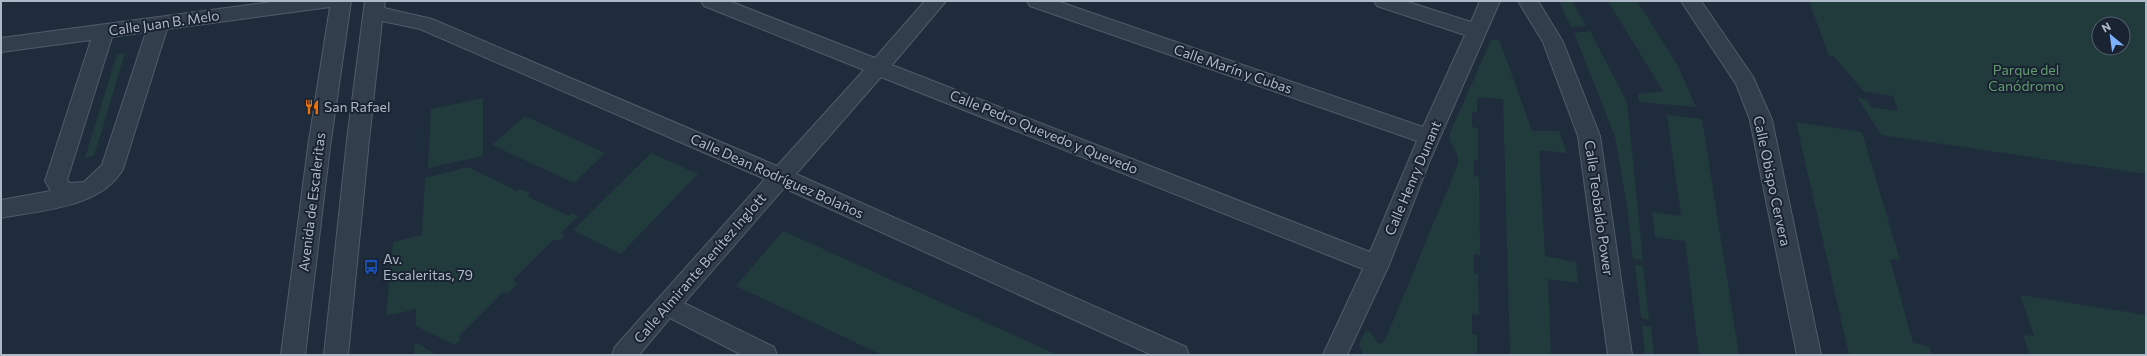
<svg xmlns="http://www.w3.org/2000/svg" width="2147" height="356" font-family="Commissioner,sans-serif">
  <rect width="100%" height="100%" fill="#1f2c3c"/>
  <!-- green -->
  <path fill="#213b3d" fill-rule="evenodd" d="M 1559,1 L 1572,1 L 1586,26 L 1571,27 Z
    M 1608,1 L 1637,1 L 1678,66 L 1696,107 L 1639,102 L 1638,94 L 1663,91 Z
    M 1809,1 L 2146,1 L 2146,174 L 1881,135 L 1857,97 L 1868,100 L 1871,107 L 1898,111 L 1893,96 L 1863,91 L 1834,56 L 1829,56 ZM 2099,24 L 2123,24 L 2123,48 L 2099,48 Z
    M 1590,31 L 1627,102 L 1643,260 L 1633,259 L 1627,206 L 1615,137 L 1574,33 Z
    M 1499,39 L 1532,131 L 1559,131 L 1567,153 L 1539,150 L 1545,256 L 1576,262 L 1578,283 L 1548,279 L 1551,355 L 1510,355 L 1503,99 L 1477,97 L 1477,112 L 1472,112 L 1472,127 L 1478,128 L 1478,161 L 1474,160 L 1474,176 L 1479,177 L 1480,255 L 1474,254 L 1474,273 L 1478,274 L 1479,315 L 1472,314 L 1472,334 L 1477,335 L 1477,355 L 1363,355 L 1359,344 L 1366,331 L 1370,332 L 1376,341 L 1380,344 L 1383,343 L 1386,338 L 1458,164 C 1460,152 1448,145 1450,133 L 1491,40 Z
    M 125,53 L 94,156 L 85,158 L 117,54 Z
    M 483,98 L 483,156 L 428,168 L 431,109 Z
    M 1667,115 L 1702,119 L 1739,355 L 1699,355 L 1685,241 L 1655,237 L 1652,212 L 1681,216 Z
    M 525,116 L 605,153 L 574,183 L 492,145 Z
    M 1796,122 L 1862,132 L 1900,260 L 1890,259 L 1913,343 L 1929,346 L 1932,355 L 1849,355 Z
    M 651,153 L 698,174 L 621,254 L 573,230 Z
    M 468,167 L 517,191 L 520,189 L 530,193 L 527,196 L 569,216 L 572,213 L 578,216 L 561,233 L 565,236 L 559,241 L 554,239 L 513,280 L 518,283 L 507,294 L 503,292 L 458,337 L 461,339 L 455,345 L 416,326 L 416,309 L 386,316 L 393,242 L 422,235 L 425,178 Z
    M 783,231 L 1058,355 L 882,355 L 736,286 Z
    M 1635,265 L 1643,266 L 1649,320 L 1641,318 Z
    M 2020,295 L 2146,315 L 2146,355 L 2030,355 L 2023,335 L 2034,336 Z
    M 1642,326 L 1651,327 L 1654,355 L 1645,355 Z
    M 415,342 L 437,355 L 414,355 Z"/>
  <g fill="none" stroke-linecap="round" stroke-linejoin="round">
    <!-- minor casing -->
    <g stroke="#515c6a" stroke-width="2">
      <path id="minor" d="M 279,1 L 351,1 L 330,147 L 305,355 L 281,355 L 308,147 L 330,7 L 167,29 L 123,169 C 101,208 41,210 1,218 L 1,200 L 51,191 L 45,181 L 91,40 L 1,52 L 1,38 ZM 146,32 L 102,165 L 84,182 L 70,183 L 67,180 L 112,37 Z
        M 365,1 L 385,1 L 384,8 L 432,19 L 777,166 L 864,70 L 704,6 L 701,1 L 729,1 L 875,58 L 925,1 L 946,1 L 892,65 L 1370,252 L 1417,141 L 1030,6 L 1027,1 L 1057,1 L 1423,127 L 1465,35 L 1377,6 L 1374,1 L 1405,1 L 1471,22 L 1480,1 L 1500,1 L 1430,160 L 1389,265 L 1347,355 L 1323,355 L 1363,269 L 881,77 L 796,174 L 1186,347 L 1189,355 L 1152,355 L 784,188 L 684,303 L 774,347 L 777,355 L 742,355 L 670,318 L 639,355 L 612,355 L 615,347 L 765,179 L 420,29 L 382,21 L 369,140 L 348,355 L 324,355 L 347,140 Z
        M 1518,1 L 1538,1 L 1563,42 L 1600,136 L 1632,355 L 1608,355 L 1578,136 L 1543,42 Z
        M 1681,1 L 1701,1 L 1753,77 L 1772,120 L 1821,355 L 1797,355 L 1750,120 L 1736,84 Z"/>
    </g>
    <!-- minor -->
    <use href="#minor" fill="#333e4c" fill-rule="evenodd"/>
  </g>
  <!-- icons -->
  <defs>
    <g id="restaurant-bare" transform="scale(1.2)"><path d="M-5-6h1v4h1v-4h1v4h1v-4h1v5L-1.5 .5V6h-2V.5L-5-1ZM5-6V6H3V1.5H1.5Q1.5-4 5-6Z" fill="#e8710a" stroke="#192331" stroke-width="2.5" paint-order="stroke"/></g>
    <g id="bus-bare" transform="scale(1.2)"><path d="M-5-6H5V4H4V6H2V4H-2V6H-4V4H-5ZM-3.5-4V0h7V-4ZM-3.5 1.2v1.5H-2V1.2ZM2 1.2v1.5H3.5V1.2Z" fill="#1a4fb4" stroke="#192331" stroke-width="2.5" paint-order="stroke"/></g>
  </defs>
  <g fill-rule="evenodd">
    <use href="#restaurant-bare" x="312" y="107"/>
    <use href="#bus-bare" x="371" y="267"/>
  </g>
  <g text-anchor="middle" stroke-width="4" stroke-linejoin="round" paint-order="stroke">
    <!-- street labels -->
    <g font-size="14" fill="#aeb9c8" stroke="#192331">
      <text transform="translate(164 23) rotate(-8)" y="5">Calle Juan B. Melo</text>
      <text transform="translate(1233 69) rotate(19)" y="5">Calle Marín y Cubas</text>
      <text transform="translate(1044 132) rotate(22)" y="5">Calle Pedro Quevedo y Quevedo</text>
      <text transform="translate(777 176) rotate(24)" y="5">Calle Dean Rodríguez Bolaños</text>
      <text transform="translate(1413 178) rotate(-67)" y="5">Calle Henry Dunant</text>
      <text transform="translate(1772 181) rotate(78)" y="5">Calle Obispo Cervera</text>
      <text transform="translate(312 202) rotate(-83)" y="5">Avenida de Escaleritas</text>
      <text transform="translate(1599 208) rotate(82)" y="5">Calle Teobaldo Power</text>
      <text transform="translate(700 268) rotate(-49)" y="5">Calle Almirante Benítez Inglott</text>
    </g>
    <!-- park labels -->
    <g font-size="14" fill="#629c6f" stroke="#192331">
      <text x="2026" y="75">Parque del<tspan x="2026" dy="16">Canódromo</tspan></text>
    </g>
    <!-- poi labels -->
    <g font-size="14" fill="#aeb9c8" stroke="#192331" text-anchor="start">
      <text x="324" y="112">San Rafael</text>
      <text x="383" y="264">Av.<tspan x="383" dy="16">Escaleritas, 79</tspan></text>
    </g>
  </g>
  <!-- border -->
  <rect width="2147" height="356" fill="none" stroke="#aeb9c8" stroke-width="4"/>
  <!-- north arrow -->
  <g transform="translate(2111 36) rotate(331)"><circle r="19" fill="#192331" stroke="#555f6d"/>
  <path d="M0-3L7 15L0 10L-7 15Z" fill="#7db1ff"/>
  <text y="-6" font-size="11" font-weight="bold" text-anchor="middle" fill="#aeb9c8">N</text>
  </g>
</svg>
